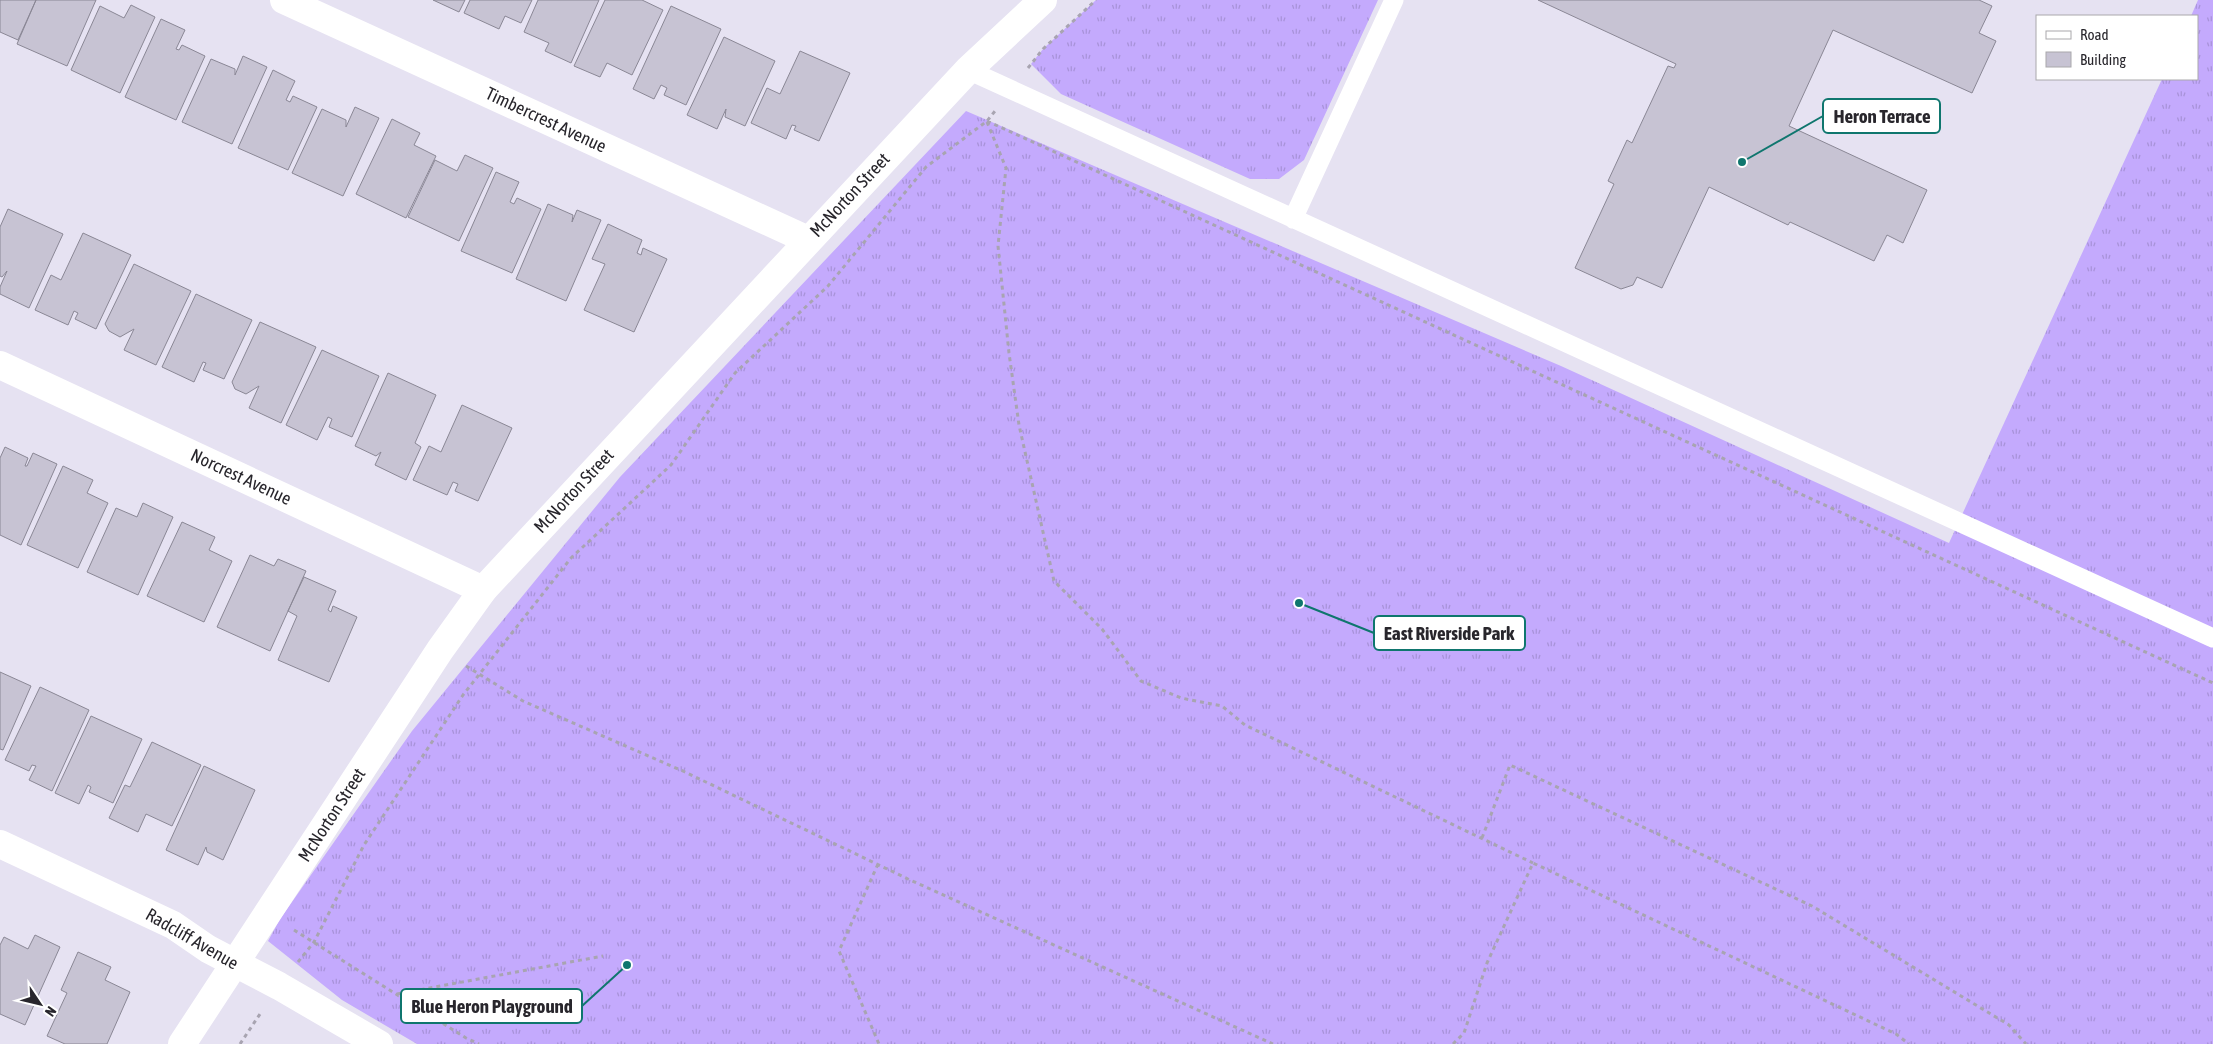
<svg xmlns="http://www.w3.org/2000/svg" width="2213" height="1044" font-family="'Asap Condensed',sans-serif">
  <defs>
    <pattern id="grass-tufts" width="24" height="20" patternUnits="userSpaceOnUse" patternTransform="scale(1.25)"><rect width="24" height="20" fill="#c4aafd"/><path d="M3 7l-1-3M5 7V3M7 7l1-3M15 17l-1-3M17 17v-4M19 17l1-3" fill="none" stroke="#a892d9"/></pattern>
  </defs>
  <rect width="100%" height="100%" fill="#e6e2f2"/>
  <!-- grass -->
  <path fill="url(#grass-tufts)" d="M 1096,0 L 1378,0 L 1304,160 L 1279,179 L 1250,179 L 1061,94 L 1031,64 L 1043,49 Z
    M 2198,0 L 2213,0 L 2213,1044 L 417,1044 L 342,1000 L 268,941 L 280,919 L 412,731 L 620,477 L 966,111 L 1561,366 L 1949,543 L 2162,79 L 2197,79 L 2197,16 L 2191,16 Z"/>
  <!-- building -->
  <path fill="#c7c3d3" stroke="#8a8795" d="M 0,0 L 36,0 L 18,40 L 0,32 Z
    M 36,0 L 96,0 L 67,66 L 17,44 Z
    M 433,0 L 465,0 L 459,12 Z
    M 470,0 L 532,0 L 521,23 L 505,16 L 499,29 L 464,13 Z
    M 538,0 L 599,0 L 571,63 L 545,51 L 549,43 L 524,32 Z
    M 605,0 L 642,0 L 663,10 L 632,75 L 607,63 L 600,77 L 574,66 Z
    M 1538,0 L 1979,0 L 1992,6 L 1979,33 L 1996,41 L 1972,93 L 1833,30 L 1789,126 L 1927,190 L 1903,243 L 1887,235 L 1874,261 L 1790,222 L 1788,225 L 1709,187 L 1662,288 L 1637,277 L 1633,285 L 1621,289 L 1575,268 L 1614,184 L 1608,181 L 1627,140 L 1632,143 L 1668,66 L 1674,68 L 1676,64 Z
    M 131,5 L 155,17 L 120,93 L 71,70 L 100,6 L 124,18 Z
    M 671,6 L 721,29 L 686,105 L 664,95 L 667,88 L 661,85 L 654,99 L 633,89 Z
    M 161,19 L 185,30 L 176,49 L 179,50 L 182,45 L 205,56 L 176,120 L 125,97 Z
    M 724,37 L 775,61 L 745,126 L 725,117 L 726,109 L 717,129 L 687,115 Z
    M 800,51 L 850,73 L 819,141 L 794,130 L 796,126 L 792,125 L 786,139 L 751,123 L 767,88 L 780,94 Z
    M 243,56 L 267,67 L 232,144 L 182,122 L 211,59 L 235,69 L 235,75 Z
    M 273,70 L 295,81 L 286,100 L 290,102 L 293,96 L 317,107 L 288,170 L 238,148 Z
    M 355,107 L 379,118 L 343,196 L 292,173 L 322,109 L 346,120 L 346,127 Z
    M 392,119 L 420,133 L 414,145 L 436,156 L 406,218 L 356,194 Z
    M 465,155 L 493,168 L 459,241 L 408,217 L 435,160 L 457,171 Z
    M 496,172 L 519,182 L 510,202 L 514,204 L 517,198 L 541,209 L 512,273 L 461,251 Z
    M 548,204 L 573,215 L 572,222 L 577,210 L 601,220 L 566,301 L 516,279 Z
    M 8,209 L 63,234 L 29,308 L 0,294 L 0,287 L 7,271 L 2,277 L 0,276 L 0,227 Z
    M 608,224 L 642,240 L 637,253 L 641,255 L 643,248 L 667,259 L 634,332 L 584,310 L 605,264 L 592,259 Z
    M 83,233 L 131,255 L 96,329 L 75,319 L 78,313 L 74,311 L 68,325 L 35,310 L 51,275 L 61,280 Z
    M 134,264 L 191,291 L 156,365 L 124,350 L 134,329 L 120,337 L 109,331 L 105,324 Z
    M 196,294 L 252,320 L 224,379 L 203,370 L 206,363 L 203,362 L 194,382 L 162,367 Z
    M 260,322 L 316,347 L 281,423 L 249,408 L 259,386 L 246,394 L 235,389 L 232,382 Z
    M 322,350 L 379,376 L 352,437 L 329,427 L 332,419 L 328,417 L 317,440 L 286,425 Z
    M 388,373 L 436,395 L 415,443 L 421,447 L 406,480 L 375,465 L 381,452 L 376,456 L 355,446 Z
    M 462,405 L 512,428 L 478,501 L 455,491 L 458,484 L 453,482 L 447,495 L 413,480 L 429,446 L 441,452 Z
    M 5,447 L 28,458 L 25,466 L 27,466 L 33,453 L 57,464 L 21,545 L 0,535 L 0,458 Z
    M 63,466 L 93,480 L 87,493 L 108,503 L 78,568 L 27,545 Z
    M 143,503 L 173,517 L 138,595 L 87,572 L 116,508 L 137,517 Z
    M 182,522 L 215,537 L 209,550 L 232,561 L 204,622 L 147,596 Z
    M 250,555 L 274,566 L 278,559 L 306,571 L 270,651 L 217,627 Z
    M 304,577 L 336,591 L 328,610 L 331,612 L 333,606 L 357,617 L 329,682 L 278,660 L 297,616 L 288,611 Z
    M 0,672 L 31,686 L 3,750 L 0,749 Z
    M 40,687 L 89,710 L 52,791 L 29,780 L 36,766 L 32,765 L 29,771 L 5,760 Z
    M 91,716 L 142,739 L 113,803 L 89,792 L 91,787 L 88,785 L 79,804 L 55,793 Z
    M 152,742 L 201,765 L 172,826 L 146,814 L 138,832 L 109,818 L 125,785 L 130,787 Z
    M 204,766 L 255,790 L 223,860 L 207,852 L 206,847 L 198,865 L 166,850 Z
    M 35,935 L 60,947 L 25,1025 L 0,1014 L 0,945 L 4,937 L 28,949 Z
    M 78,952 L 111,967 L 105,980 L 130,992 L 107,1044 L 65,1044 L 47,1036 L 67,993 L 61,990 Z"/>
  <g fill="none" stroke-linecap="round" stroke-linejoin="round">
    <!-- path -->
    <path stroke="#a8a4b1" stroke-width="3" stroke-dasharray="4 4" stroke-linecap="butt" d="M 1028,68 L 1043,49 L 1096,0
      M 987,121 L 2213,683
      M 987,122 L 1006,168 L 998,246 L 1009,353 L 1019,425 L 1054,581 L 1102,629 L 1141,681 L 1181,698 L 1222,706 L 1245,725 L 1533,863
      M 466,666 L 523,701 L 685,772 L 908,879 L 1273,1044
      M 1482,838 L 1510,765 L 1812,906 L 2009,1025 L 2026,1044
      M 878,864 L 839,951 L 879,1044
      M 294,930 L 466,1038 L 479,1044
      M 298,962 L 314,942 L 364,845 L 463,695 L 571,558 L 671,465 L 735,373 L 828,286 L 926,167 L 987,121 L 995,111
      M 397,994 L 603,956
      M 240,1044 L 262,1011
      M 1453,1044 L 1464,1033 L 1487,963 L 1533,863 L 1896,1034 L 1909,1044"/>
    <!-- service -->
    <path stroke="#fff" stroke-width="19" d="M 968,70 L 2213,638
      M 1293,219 L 1394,0"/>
    <!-- minor -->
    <path stroke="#fff" stroke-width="28" d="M 284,0 L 808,240
      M 0,365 L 483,590
      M 0,844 L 173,925 L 208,949 L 279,986 L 379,1044"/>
    <!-- tertiary -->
    <path stroke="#fff" stroke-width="28" d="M 182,1044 L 440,650 L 483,590 L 968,70 L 1043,0"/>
  </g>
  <g text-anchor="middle" stroke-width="4" stroke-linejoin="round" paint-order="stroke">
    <!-- street labels -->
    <g font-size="18" fill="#28262c" stroke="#fff">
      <text transform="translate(546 120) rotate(25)" y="6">Timbercrest Avenue</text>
      <text transform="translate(850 195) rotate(-47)" y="6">McNorton Street</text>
      <text transform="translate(241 477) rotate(25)" y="6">Norcrest Avenue</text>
      <text transform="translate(574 491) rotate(-47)" y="6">McNorton Street</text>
      <text transform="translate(332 815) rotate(-57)" y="6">McNorton Street</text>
      <text transform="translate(192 939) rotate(30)" y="6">Radcliff Avenue</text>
    </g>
  </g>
  <!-- callouts -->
  <path fill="none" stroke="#0f766e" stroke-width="2" d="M1742 162L1823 116M1299 603L1374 633M627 965L582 1006"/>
  <g fill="#0f766e" stroke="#fff" stroke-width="2">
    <circle cx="1742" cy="162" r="5"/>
    <circle cx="1299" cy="603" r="5"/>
    <circle cx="627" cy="965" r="5"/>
  </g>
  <g fill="#fff" stroke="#0f766e" stroke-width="2">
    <rect x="1823" y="99" width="117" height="34" rx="5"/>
    <rect x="1374" y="616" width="151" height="34" rx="5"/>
    <rect x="401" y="989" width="181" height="34" rx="5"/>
  </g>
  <g font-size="19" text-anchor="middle" font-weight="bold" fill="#28262c">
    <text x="1882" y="123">Heron Terrace</text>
    <text x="1449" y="640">East Riverside Park</text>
    <text x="492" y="1013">Blue Heron Playground</text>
  </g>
  <!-- legend -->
  <rect x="2036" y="15" width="162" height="65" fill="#ffffff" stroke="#a9a8ab"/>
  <rect x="2046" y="31" width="25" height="8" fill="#ffffff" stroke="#a9a8ab"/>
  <text x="2080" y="40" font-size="15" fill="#28262c">Road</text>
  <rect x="2046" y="52" width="25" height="15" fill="#c7c3d3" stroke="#a9a8ab"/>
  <text x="2080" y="65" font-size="15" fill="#28262c">Building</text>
  <!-- north arrow -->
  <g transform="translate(40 1004) rotate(125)" stroke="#ffffff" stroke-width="4" paint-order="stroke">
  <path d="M0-4L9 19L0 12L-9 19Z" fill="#28262c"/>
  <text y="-8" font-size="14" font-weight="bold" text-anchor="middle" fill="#28262c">N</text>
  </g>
</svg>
